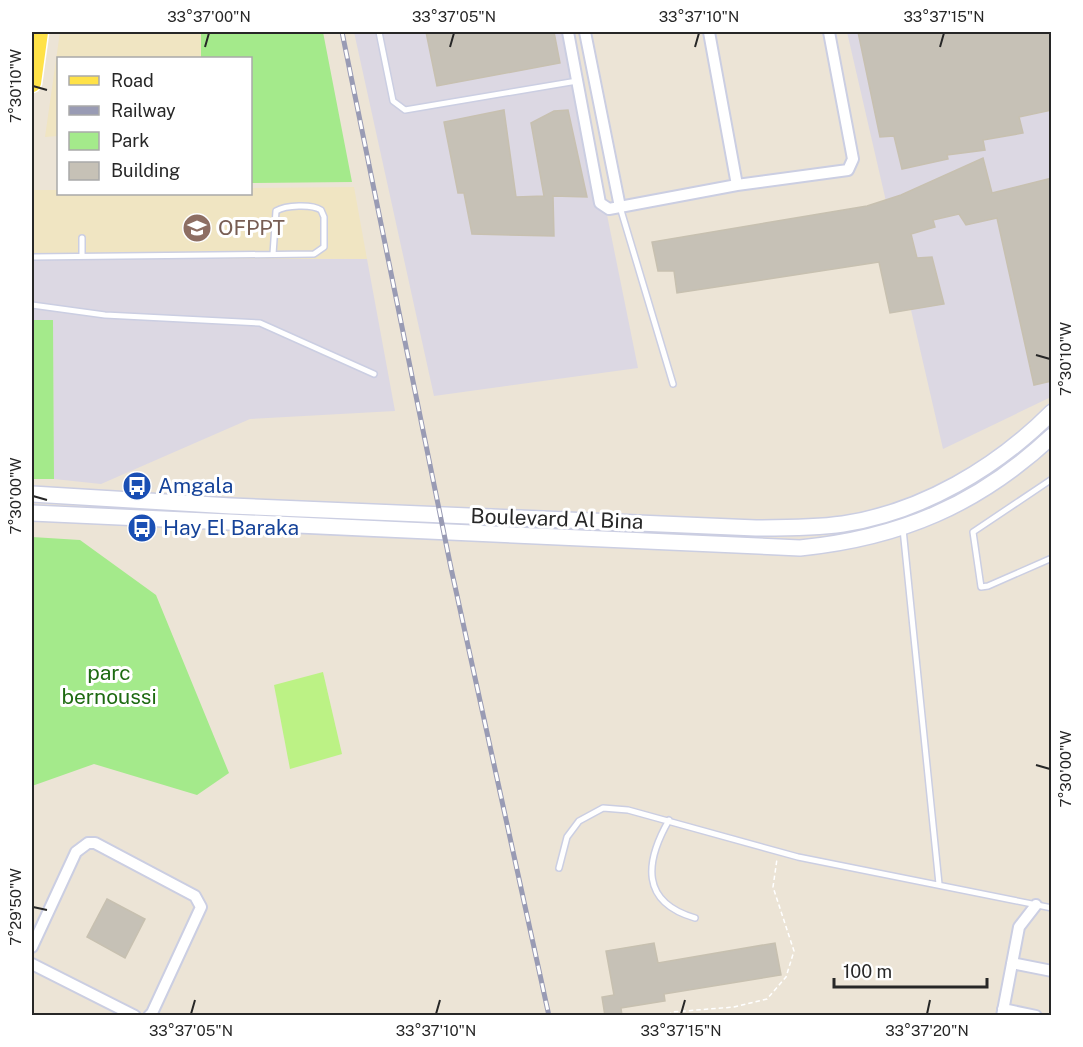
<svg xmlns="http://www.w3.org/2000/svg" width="1083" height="1047" font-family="'Public Sans',sans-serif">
  <rect width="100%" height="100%" fill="#ece4d6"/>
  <!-- industrial -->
  <path fill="#dcd8e3" d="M 354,32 L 570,32 L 638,368 L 434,396 Z
    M 847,32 L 1051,32 L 1051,397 L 943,449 Z
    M 32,259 L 367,259 L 395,411 L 250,419 L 101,484 L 54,479 L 53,320 L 32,321 Z"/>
  <!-- education -->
  <path fill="#f0e5c2" d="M 60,32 L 201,32 L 201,58 L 58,58 L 58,136 L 45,137 Z
    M 354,187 L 367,259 L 32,258 L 33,190 L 58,190 L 58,194 L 250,194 L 251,188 Z"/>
  <!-- green -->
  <path fill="#a4ea8b" d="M 201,32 L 323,32 L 352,182 L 251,183 L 250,58 L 201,58 Z
    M 32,320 L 53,320 L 54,479 L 32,479 Z
    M 32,537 L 80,540 L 156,595 L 229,773 L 197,795 L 94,764 L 32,786 Z"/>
  <!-- pitch -->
  <path fill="#bcf285" d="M 323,672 L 342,754 L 290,769 L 274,685 Z"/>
  <!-- building -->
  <path fill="#c6c1b6" stroke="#c7c0b0" stroke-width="1.5" d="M 426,32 L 554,32 L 560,63 L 437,86 Z
    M 858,32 L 1052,32 L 1052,110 L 1019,117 L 1023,133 L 983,140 L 985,150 L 947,155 L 948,159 L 902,169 L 894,136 L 880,137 Z
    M 504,110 L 516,197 L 544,196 L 531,123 L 554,111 L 568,110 L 587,197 L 553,196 L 554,236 L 472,234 L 464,193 L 458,193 L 444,122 Z
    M 983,158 L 992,193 L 1052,178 L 1052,381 L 1034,385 L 997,218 L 966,225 L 959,214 L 933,220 L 935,227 L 911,234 L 917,258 L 932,257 L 944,304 L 890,313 L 879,262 L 677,293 L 674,271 L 658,271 L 652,242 L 867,206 L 901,195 Z
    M 107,899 L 145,919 L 125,958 L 87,937 Z
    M 654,943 L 658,963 L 775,943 L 781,975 L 664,994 L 665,1001 L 621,1008 L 622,1016 L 605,1016 L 602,997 L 614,995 L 606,951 Z"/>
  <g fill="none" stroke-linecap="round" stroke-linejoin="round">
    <!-- lane casing -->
    <g stroke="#cbcee2" stroke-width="8">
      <path id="lane" d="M 379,32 L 393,101 L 405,110 L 577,81
        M 620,207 L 673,384
        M 82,256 L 82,238
        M 32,257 L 314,254 L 324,247 L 324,217 L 321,210 C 312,204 286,205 276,211 L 273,254
        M 32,305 L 105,315 L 260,323 L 374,374
        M 1052,479 L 973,532 L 981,587 L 988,586 L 1052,558
        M 903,529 L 939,884
        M 669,820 C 645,862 640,902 695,918
        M 559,868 L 567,837 L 579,821 L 603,808 L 628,810 L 798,857 L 1052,908"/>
    </g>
    <!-- street casing -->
    <g stroke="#cbcee2" stroke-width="14">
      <path id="street" d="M 568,32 L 600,203 L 609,209 L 737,185 L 848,170 L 853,159 L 829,32
        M 585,32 L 620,207
        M 709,32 L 737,185
        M 32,947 L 76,852 L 88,843 L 95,843 L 195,896 L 201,907 L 152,1013 L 149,1016
        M 1012,963 L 1052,971
        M 32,964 L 135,1016
        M 1003,1009 L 1036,1016
        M 1002,1016 L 1019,927 L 1036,905"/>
    </g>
    <!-- secondary casing -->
    <g stroke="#cbcee2" stroke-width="18">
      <path id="secondary" d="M 32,494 L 231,506 L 756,528 C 785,528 814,528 843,524 C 922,512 996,468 1052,412
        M 32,513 L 800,548 C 900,538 978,505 1052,436"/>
    </g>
    <!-- primary casing -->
    <g stroke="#fff" stroke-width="21">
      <path id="primary" d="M 32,83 L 39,32"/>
    </g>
    <!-- path -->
    <path stroke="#fff" stroke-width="1.5" stroke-dasharray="4.5 3" stroke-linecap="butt" d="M 668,1016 L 672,1012 L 734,1007 L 767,999 L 786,977 L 794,951 L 773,887 L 777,859"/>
    <!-- lane -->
    <use href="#lane" stroke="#fff" stroke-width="5"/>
    <!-- street -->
    <use href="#street" stroke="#fff" stroke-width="10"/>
    <!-- secondary -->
    <use href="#secondary" stroke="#fff" stroke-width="15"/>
    <!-- primary -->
    <use href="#primary" stroke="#ffe248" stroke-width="18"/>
    <!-- rail casing -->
    <g stroke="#999bb4" stroke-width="5">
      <path id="rail" d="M 342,32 L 451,568 L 549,1016"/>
    </g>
    <!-- rail -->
    <use href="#rail" stroke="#fff" stroke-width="3" stroke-dasharray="9" stroke-linecap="butt"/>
  </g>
  <!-- ticks -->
  <path fill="none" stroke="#272727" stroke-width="2" d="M 205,47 L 209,33M 450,47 L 454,33M 695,47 L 699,33M 940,47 L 944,33M 33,86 L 47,90M 1036,355 L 1050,359M 33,496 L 47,500M 1036,765 L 1050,769M 33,907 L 47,910M 191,1014 L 195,1000M 436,1014 L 440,1000M 681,1014 L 685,1000M 927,1014 L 930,1000"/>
  <!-- icons -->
  <defs>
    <g id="university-disc" transform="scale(1.5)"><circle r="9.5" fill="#8d6e63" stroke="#fff"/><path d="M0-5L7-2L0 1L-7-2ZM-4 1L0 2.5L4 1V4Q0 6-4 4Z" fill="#fff"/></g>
    <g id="bus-disc" transform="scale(1.5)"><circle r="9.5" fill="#1a4fb4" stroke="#fff"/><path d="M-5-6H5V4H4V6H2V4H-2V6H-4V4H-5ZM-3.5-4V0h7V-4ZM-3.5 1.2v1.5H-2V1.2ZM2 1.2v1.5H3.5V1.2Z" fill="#fff"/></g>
  </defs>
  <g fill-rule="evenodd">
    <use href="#university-disc" x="197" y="228"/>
    <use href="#bus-disc" x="137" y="486"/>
    <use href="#bus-disc" x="142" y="528"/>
  </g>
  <g text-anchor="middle" stroke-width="6" stroke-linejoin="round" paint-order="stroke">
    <!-- education labels -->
    <g font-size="21" fill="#785e54" stroke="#fff" text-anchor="start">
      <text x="218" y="235">OFPPT</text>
    </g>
    <!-- transit labels -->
    <g font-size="21" fill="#164399" stroke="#fff" text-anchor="start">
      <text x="158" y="493">Amgala</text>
      <text x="163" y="535">Hay El Baraka</text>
    </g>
    <!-- street labels -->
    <g font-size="21" fill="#272727" stroke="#fff">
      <text transform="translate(557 519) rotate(2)" y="7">Boulevard Al Bina</text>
    </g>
    <!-- park labels -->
    <g font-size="21" fill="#1d6a11" stroke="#fff">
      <text x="109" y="680">parc<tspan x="109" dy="24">bernoussi</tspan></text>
    </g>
  </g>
  <!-- border -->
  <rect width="1083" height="1047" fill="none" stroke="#ffffff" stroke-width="66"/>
  <!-- legend -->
  <rect x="57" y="57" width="195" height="138" fill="#ffffff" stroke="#a9a9a9" stroke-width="1.5"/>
  <rect x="69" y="76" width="30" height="9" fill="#ffe248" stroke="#a9a9a9" stroke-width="1.5"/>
  <text x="111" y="87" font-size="18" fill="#272727">Road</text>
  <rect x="69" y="106" width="30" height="9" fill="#999bb4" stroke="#a9a9a9" stroke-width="1.5"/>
  <text x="111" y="117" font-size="18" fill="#272727">Railway</text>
  <rect x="69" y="132" width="30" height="18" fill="#a4ea8b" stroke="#a9a9a9" stroke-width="1.5"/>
  <text x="111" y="147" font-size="18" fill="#272727">Park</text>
  <rect x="69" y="162" width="30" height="18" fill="#c6c1b6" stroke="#a9a9a9" stroke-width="1.5"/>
  <text x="111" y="177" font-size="18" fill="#272727">Building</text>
  <!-- scale -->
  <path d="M834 978v9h153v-9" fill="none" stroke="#272727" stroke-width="3"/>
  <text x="843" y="978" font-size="18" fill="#272727" stroke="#ffffff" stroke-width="4.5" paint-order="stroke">100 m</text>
  <rect x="33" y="33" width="1017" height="981" fill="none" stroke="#272727" stroke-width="2"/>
  <g font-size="15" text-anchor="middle" fill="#272727">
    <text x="209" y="22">33°37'00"N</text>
    <text x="454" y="22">33°37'05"N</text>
    <text x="699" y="22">33°37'10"N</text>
    <text x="944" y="22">33°37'15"N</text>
    <text transform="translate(16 86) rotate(-90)" y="5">7°30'10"W</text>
    <text transform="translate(1066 359) rotate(-90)" y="5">7°30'10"W</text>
    <text transform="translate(16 496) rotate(-90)" y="5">7°30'00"W</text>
    <text transform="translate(1066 769) rotate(-90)" y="5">7°30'00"W</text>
    <text transform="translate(16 907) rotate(-90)" y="5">7°29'50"W</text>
    <text x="191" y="1036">33°37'05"N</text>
    <text x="436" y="1036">33°37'10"N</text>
    <text x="681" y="1036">33°37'15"N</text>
    <text x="927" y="1036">33°37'20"N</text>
  </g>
</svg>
